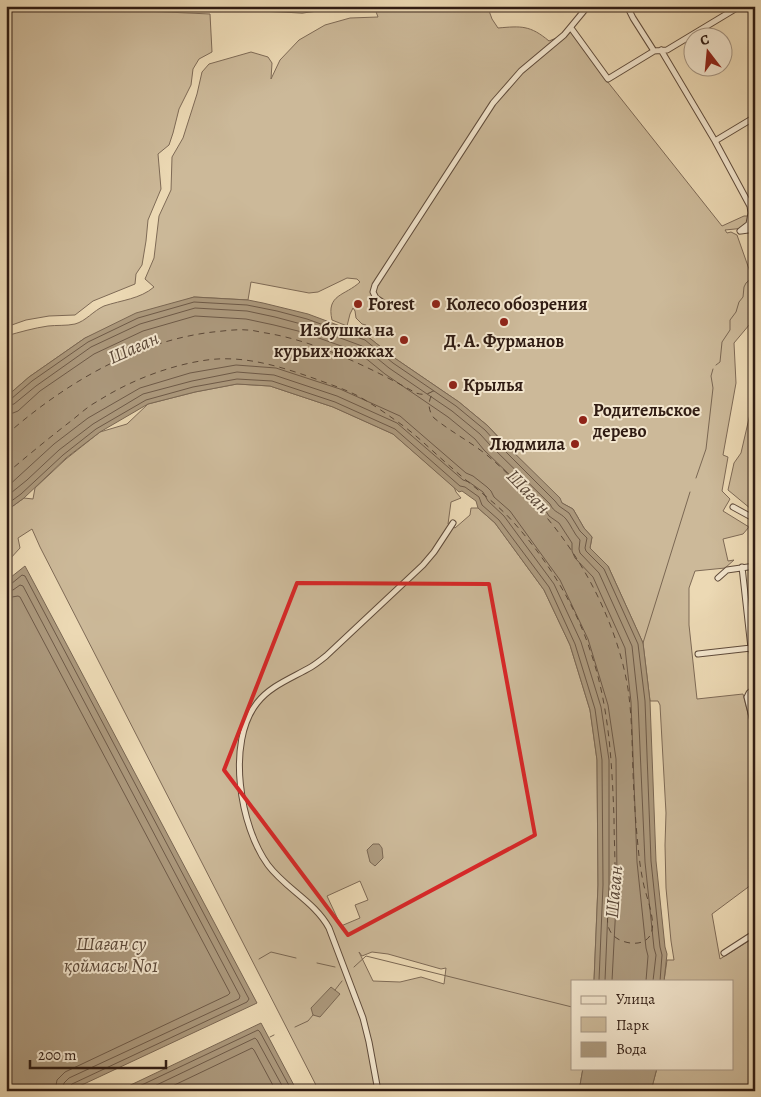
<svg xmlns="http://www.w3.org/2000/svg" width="761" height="1097" font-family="Alegreya,serif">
  <rect width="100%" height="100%" fill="#ecd9b4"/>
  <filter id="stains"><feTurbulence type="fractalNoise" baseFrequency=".004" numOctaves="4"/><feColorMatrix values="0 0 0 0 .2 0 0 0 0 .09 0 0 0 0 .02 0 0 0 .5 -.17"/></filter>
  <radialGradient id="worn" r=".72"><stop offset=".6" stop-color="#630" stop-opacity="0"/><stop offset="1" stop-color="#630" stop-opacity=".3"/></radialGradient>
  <!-- green -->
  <path fill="#ccb999" stroke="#7e6a56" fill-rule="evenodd" d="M 6,6 L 35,6 L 210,14 L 212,52 L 199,59 L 193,69 L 191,85 L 179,109 L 173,133 L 169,145 L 158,154 L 161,189 L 148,220 L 146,241 L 142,265 L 136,274 L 135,284 L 93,301 L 75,315 L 49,316 L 26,320 L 6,327 Z
    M 416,8 L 488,8 L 492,19 L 498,28 C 521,26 530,25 549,41 L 571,32 L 607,81 L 722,226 L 744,216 L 755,216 L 755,227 L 725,230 L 727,233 L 731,232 L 737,235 L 755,286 L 755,294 L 751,302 L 755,312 L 755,318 L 734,343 L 736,383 L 723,455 L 728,457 L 722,491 L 730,499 L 723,511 L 749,527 L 743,534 L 723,539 L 728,561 L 734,560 L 725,568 L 695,571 L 689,588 L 689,625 L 697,699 L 743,694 L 750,722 L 755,726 L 755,882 L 712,914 L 720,959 L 755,937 L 755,1091 L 651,1091 L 657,1068 L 732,1068 L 732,981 L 664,981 L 667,960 L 674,960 L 671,941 L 666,888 L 665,845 L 666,813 L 660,705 L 658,701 L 650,701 L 643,643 L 608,566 L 590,548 L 592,537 L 584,528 L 573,509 L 562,503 L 488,426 L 459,402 L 396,359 L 367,336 L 366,325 L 362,324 L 356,318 L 355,311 L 353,308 L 350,314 L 347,326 L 332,320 C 326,294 345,296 360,282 L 357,279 L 347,278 L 318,292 L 309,293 L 251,282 L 248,300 L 194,297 L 85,338 L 29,377 L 6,397 L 6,336 C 20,332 34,328 48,326 C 56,325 66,326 75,324 C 86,321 93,311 104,306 C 122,300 140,299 154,287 L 145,279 L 154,258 L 159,216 L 171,190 L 172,157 L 183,138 L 197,94 L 202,72 L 209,64 L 251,52 L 268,57 L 272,63 L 271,79 L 280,60 L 299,40 L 325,25 L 350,18 L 378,17 L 375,9 Z
    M 237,384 L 270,386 L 333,407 L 393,434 L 454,487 L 456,492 L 461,498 L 451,502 L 448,524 L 455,528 L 470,515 L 471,508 L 478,508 L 495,523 L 544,590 L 570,645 L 590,710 L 597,760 L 598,885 L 594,981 L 572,981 L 572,1068 L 583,1068 L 579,1091 L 319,1091 L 40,547 L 32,529 L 18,538 L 20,548 L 9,560 L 6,560 L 6,511 L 24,498 L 33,499 L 35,488 L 66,459 L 100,432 L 127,424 L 148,404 L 195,392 ZM 360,881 L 368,900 L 355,905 L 360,918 L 341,926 L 327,896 ZM 359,952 L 362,956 L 372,952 L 388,954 L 441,969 L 446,968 L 444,984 L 421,977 L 400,982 L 373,981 Z
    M 755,397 L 755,515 L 749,511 L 751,509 L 728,490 L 734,463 L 741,453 L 750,414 L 750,403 Z"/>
  <!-- water -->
  <path fill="#ac997d" stroke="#7a6753" d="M 194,297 L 248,300 L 263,303 L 308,314 L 367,336 L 396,359 L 459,402 L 488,426 L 498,437 L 560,498 L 562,503 L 573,509 L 584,528 L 592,537 L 590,548 L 608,566 L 643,643 L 650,701 L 656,861 L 665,947 L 667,954 L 664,981 L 594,981 L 598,885 L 597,760 L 590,710 L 570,645 L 544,590 L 495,523 L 478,508 L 476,501 L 462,491 L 459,492 L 393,434 L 333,407 L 270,386 L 237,384 L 195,392 L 148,404 L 100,432 L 66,458 L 24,498 L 6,511 L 6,397 L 29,377 L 85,338 L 136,313 Z
    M 25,566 L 257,1003 L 69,1091 L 6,1091 L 6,581 Z
    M 373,844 L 379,844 L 382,848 L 383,858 L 375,866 L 370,862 L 367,850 Z
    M 331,987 L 340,994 L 320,1017 L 313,1015 L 311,1008 Z
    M 261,1023 L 297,1091 L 118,1091 Z
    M 583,1068 L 657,1068 L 651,1091 L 579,1091 Z"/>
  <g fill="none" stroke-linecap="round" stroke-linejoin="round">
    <!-- shore -->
    <path stroke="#6e5a48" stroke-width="1" d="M 6,400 L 11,399 L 32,381 L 88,342 L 138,318 L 194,302 L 247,305 L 277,311 L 307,319 L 365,340 L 393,363 L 456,406 L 485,430 L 494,440 L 555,501 L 559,506 L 569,513 L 580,531 L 587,538 L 585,548 L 586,551 L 604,569 L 638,644 L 645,701 L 651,861 L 660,947 L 662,955 L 660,981
      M 6,406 L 14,404 L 36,386 L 91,347 L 140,324 L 195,308 L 247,311 L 275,317 L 305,325 L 362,346 L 389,368 L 452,411 L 480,434 L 490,445 L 550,504 C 554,513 560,512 566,519 C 571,525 574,534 580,540 L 579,549 L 580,553 L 599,573 L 632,646 L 638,702 L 645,862 L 654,948 L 656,955 L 653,981
      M 6,414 L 13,413 L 18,411 L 40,391 L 94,354 L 143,331 L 195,316 L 246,319 L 274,325 L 302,332 L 358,352 L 385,374 L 448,417 L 475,439 L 484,450 L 544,508 L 549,516 L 559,523 L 572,543 L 572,551 L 575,558 L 593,577 L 625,648 L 631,702 L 637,862 L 646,948 L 648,956 L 646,981
      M 6,488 L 54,444 L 88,418 L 140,388 L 190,373 L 236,365 L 276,368 L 340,389 L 400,416 L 466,473 L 473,476 L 487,487 L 491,491 L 494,497 L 510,511 L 560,580 L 588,639 L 608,705 L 616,759 L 617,885 L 612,981
      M 6,497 L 27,480 L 59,450 L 93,424 L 143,394 L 192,381 L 237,372 L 274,375 L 337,396 L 397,423 L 463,480 L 469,482 L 483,492 L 488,501 L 504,516 L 554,584 L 581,642 L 601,707 L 609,760 L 609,885 L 605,981
      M 6,505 L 21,494 L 63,455 L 96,429 L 146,400 L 193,387 L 237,379 L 272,381 L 335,402 L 395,429 L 460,486 L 465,487 L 479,497 L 482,505 L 499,520 L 549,587 L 575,644 L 595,709 L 602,760 L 603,885 L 599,981
      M 6,584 L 11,584 L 22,575 L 25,576 L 249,999 L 247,1002 L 72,1084 L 69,1087 L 68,1091
      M 6,591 L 13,590 L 20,585 L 23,586 L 240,996 L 239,999 L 69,1078 L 64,1083 L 62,1091
      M 6,598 L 18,596 L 20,597 L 230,993 L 228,995 L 65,1072 L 57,1080 L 55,1091
      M 129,1091 L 258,1030 L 260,1032 L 292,1091
      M 144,1091 L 255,1038 L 257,1040 L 285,1091
      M 162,1091 L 252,1048 L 254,1050 L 276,1091"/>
    <!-- stream -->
    <path stroke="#7a6753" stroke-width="1" d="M 716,365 L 720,362 L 722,342 L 730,330 L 730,320 L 736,312 L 739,302 L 743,297 L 744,287 L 746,283 L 753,277
      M 696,478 L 706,449 L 713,388 L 711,376 L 713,369
      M 643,643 L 690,492
      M 259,959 L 271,952 L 296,958
      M 317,963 L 335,967
      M 354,967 L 366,956 L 572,1007
      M 335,990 L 342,981
      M 295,1027 L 308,1021 L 313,1015
      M 270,1037 L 274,1035"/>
    <!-- ferry -->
    <path stroke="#5b4838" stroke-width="1" stroke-dasharray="6 5" stroke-linecap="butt" d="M 6,435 C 64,384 136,341 213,332 C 224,331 236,329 247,330 C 253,330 259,332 266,333 C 316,341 371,368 416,393 C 422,395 427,395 433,391
      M 6,474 C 27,456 49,438 71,421 C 80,414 88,406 98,401 C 129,381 170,365 207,360 C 243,355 279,366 313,378 C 329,384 345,389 360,397 C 372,404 384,412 395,420 C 416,434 433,452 452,468 C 473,487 497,503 515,524 C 548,561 576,606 591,653 C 609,706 612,763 614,818 C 614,835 615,852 615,868 C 614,877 614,885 612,893 C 609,909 601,929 618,939 C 627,944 642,946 649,937 C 659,925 645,895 643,881 C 641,872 640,864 639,856 C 636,828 634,800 633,772 C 632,744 632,716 628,689 C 623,658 613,629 600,601 C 583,565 562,534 535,504 C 521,487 506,471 488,456 C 471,442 451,432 434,418 C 427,409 428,400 434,391"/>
    <!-- minor casing -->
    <g stroke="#5f4b3b" stroke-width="7">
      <path id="minor" d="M 215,6 L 302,10 L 333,6
        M 627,6 L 633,18 L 654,51
        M 571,28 L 608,79 L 654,51 L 667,50 L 740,6
        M 661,50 L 715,141 L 750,206 L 751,213 L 749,224 L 740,231
        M 715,141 L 755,117
        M 741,231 L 755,229
        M 382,302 L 376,298 L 373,292 L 375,285 L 493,103 L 521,71 L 564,35 L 588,6
        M 733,507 L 755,519
        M 742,567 L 751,648 L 755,663
        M 718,578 L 727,570 L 755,566
        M 698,654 L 751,648
        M 755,688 L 749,693 L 747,697 L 753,721 L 755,722
        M 724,953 L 755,933
        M 378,1091 L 369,1042 L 363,1018 L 329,928 C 315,902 286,889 268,865 C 240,827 226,742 257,703 C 270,686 292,678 311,667 C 316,664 321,660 326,656 L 423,565 L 434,552 L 453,523"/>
    </g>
    <!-- minor -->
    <use href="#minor" stroke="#f3e6ce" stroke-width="5"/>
  </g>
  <!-- marked area -->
  <path fill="none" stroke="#d62828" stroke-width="4" stroke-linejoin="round" d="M 297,583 L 489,584 L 535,835 L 348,935 L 224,770 Z"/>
  <!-- markers -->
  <g fill="#8f2418" stroke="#f3e6ce" stroke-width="2">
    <circle cx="358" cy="304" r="5"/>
    <circle cx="436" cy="304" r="5"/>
    <circle cx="504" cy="322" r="5"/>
    <circle cx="404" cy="340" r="5"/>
    <circle cx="453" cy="385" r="5"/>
    <circle cx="583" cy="420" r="5"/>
    <circle cx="575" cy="444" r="5"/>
  </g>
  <g text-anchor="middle" stroke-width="4" stroke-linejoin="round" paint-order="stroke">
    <!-- poi labels -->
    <g font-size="18" font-weight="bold" fill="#301c13" stroke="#f3e6ce" text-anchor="start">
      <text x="368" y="310">Forest</text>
      <text x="446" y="310">Колесо обозрения</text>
      <text x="394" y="336" text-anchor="end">Избушка на<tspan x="394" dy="21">курьих ножках</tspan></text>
      <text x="504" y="347" text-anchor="middle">Д. А. Фурманов</text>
      <text x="463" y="391">Крылья</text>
      <text x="593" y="416">Родительское<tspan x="593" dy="21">дерево</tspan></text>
      <text x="565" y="450" text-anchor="end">Людмила</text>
    </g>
    <!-- water labels -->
    <g font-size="19" font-style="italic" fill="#5b4838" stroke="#f3e6ce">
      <text transform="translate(133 347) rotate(-24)" y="7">Шаған</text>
      <text transform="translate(529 491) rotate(46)" y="7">Шаған</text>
      <text transform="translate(613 892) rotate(-85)" y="7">Шаған</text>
      <text x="111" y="950">Шаған су<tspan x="111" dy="22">қоймасы No1</tspan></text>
    </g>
  </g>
  <!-- margin -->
  <rect width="761" height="1097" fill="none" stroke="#ecd9b4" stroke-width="25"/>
  <rect x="8" y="8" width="746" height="1082" fill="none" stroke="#301c13" stroke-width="2.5"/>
  <rect x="12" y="12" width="736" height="1072" fill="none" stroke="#301c13"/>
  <!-- legend -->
  <rect x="571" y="980" width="162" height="90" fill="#f3e6ce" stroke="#a59583"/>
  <rect x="581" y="996" width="25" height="8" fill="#f3e6ce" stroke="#a59583"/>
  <text x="616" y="1004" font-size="15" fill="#301c13">Улица</text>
  <rect x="581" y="1017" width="25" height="15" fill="#ccb999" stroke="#a59583"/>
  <text x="616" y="1030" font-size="15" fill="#301c13">Парк</text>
  <rect x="581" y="1042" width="25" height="15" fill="#ac997d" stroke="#a59583"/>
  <text x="616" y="1054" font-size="15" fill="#301c13">Вода</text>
  <!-- north arrow -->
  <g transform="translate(708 52) rotate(344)"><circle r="24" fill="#f3e6ce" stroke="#a59583"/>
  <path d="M0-4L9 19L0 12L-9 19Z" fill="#8f2418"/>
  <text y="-8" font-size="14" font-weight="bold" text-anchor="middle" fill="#301c13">С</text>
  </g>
  <!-- scale -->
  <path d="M30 1060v8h136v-8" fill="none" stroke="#301c13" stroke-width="2.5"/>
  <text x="38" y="1060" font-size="15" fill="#301c13" stroke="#f3e6ce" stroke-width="4" paint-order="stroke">200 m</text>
  <rect width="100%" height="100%" filter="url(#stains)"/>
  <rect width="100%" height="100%" fill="url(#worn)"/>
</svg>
